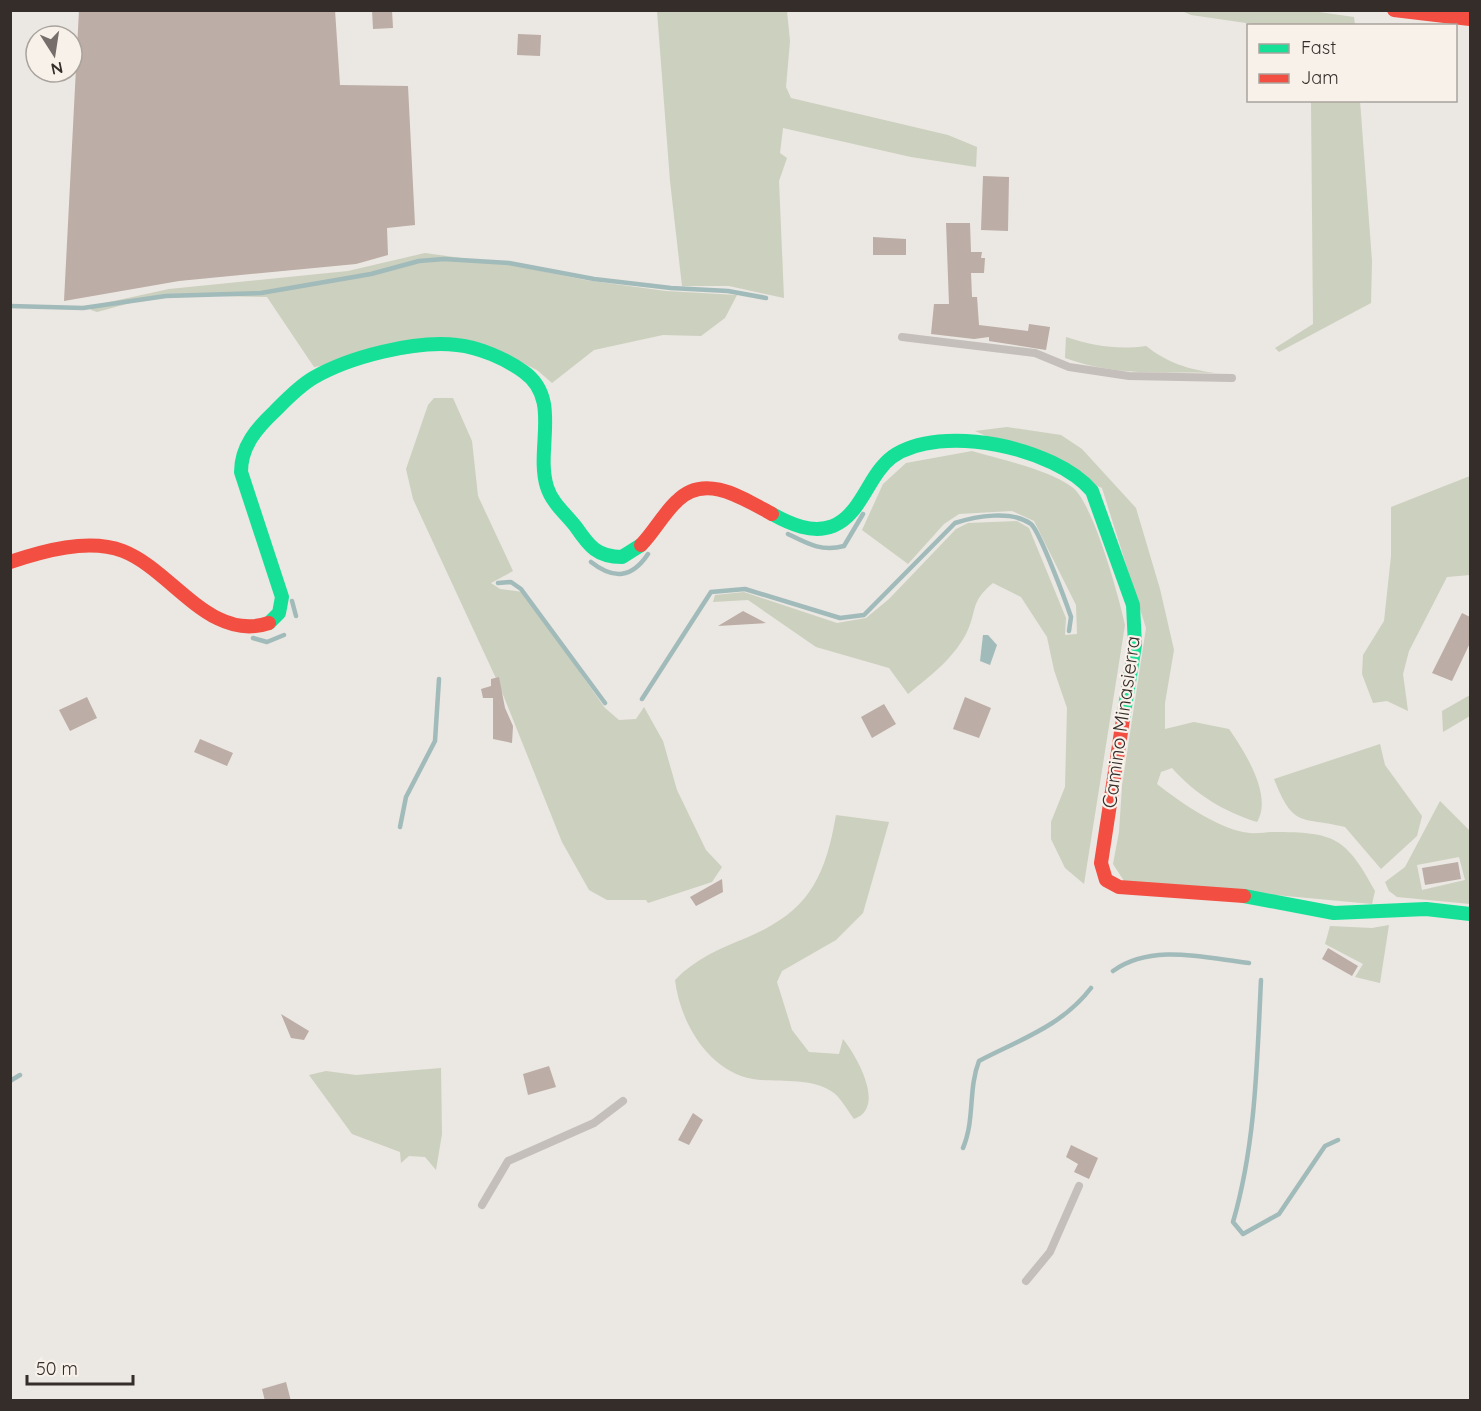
<svg xmlns="http://www.w3.org/2000/svg" width="1481" height="1411" font-family="Quicksand,sans-serif">
  <rect width="100%" height="100%" fill="#ebe7e2"/>
  <!-- green -->
  <path fill="#ccd0be" fill-rule="evenodd" d="M 657,11 L 787,11 L 790,41 L 786,87 L 791,98 L 948,135 L 977,147 L 976,167 L 911,157 L 783,128 L 780,153 L 787,158 L 779,181 L 784,298 L 729,286 L 682,286 L 670,181 Z
    M 1182,11 L 1305,10 L 1354,17 L 1355,25 L 1253,24 L 1191,15 Z
    M 1311,101 L 1360,101 L 1372,261 L 1371,303 L 1279,352 L 1275,348 L 1313,324 Z
    M 425,253 L 512,265 L 585,280 L 666,291 L 737,295 L 725,318 L 701,336 L 663,335 L 594,350 L 552,383 L 537,370 L 482,343 L 314,367 L 267,297 L 160,295 L 97,312 L 91,310 L 91,306 L 169,289 L 348,271 Z
    M 1066,337 C 1093,346 1118,350 1146,346 C 1168,363 1187,369 1215,373 C 1164,372 1113,376 1065,358 Z
    M 434,398 L 453,398 L 472,441 L 478,496 L 513,571 L 491,583 L 500,589 L 523,592 L 605,708 L 619,720 L 636,719 L 644,707 L 663,741 L 677,790 L 706,850 L 722,867 L 712,882 L 648,903 L 646,900 L 607,900 L 589,890 L 562,842 L 500,687 L 413,499 L 406,469 L 428,405 Z
    M 1007,427 L 1061,435 L 1082,449 L 1136,508 L 1160,589 L 1174,650 L 1165,703 L 1165,729 L 1194,722 L 1229,729 C 1245,752 1273,796 1257,822 C 1223,811 1196,795 1172,768 L 1161,772 L 1157,784 C 1180,802 1221,831 1250,833 C 1258,834 1266,832 1273,832 C 1334,832 1346,837 1375,891 L 1372,904 L 1124,881 L 1113,864 L 1119,832 L 1122,786 L 1146,628 L 1102,488 L 975,431 Z
    M 972,451 C 1002,460 1047,469 1072,487 C 1093,502 1119,597 1125,625 L 1084,884 L 1065,868 L 1051,839 L 1051,822 L 1065,787 L 1067,708 L 1054,670 L 1047,637 L 1021,597 L 993,583 C 969,603 978,610 966,634 C 952,660 930,676 908,694 L 889,668 L 816,647 L 748,600 L 713,602 L 715,595 L 744,592 L 837,623 L 866,618 L 889,599 L 956,529 L 968,523 L 1017,521 L 1029,528 L 1066,618 L 1065,635 L 1077,634 L 1076,605 L 1034,521 L 1012,511 L 959,514 L 944,524 L 908,564 L 862,530 L 883,484 L 906,463 Z
    M 1470,476 L 1470,575 L 1447,577 L 1409,651 L 1403,674 L 1408,711 L 1387,701 L 1373,703 L 1362,674 L 1363,655 L 1384,621 L 1391,556 L 1391,507 Z
    M 1470,695 L 1470,716 L 1443,732 L 1442,711 Z
    M 1380,744 L 1385,765 L 1422,816 L 1417,836 L 1381,869 L 1345,827 C 1300,816 1294,829 1274,779 Z
    M 1440,801 L 1470,831 L 1470,904 L 1397,897 L 1389,891 L 1385,882 L 1405,867 ZM 1459,857 L 1465,880 L 1422,890 L 1417,865 Z
    M 836,815 L 889,822 L 863,913 L 836,940 L 782,971 L 777,982 L 792,1030 L 809,1052 L 839,1054 L 843,1039 C 856,1055 887,1108 854,1119 C 848,1111 840,1096 831,1091 C 809,1077 777,1083 753,1079 C 708,1071 680,1022 675,980 C 695,959 719,949 746,938 C 808,912 825,879 836,815 Z
    M 1389,925 L 1380,983 L 1355,977 L 1363,964 L 1325,944 L 1330,926 L 1372,928 Z
    M 441,1068 L 442,1134 L 436,1170 L 425,1157 L 409,1156 L 401,1163 L 400,1152 L 352,1134 L 309,1075 L 326,1071 L 356,1075 Z"/>
  <!-- water -->
  <path fill="#a1baba" d="M 983,635 L 988,635 L 997,645 L 990,665 L 980,661 Z"/>
  <g fill="none" stroke-linecap="round" stroke-linejoin="round">
    <!-- stream -->
    <path stroke="#a1baba" stroke-width="4.5" d="M 10,306 L 83,308 L 166,296 L 261,293 L 371,274 L 419,261 L 444,259 L 509,263 L 594,279 L 671,288 L 728,291 L 766,298
      M 788,534 C 808,544 822,552 844,546 L 863,514
      M 591,562 C 614,580 632,578 648,554
      M 498,583 L 511,582 L 521,589 L 605,703
      M 292,601 L 296,616
      M 253,638 L 267,642 L 284,635
      M 642,699 L 711,592 L 745,589 L 840,618 L 864,615 L 955,523 C 976,516 1012,510 1031,524 C 1040,532 1066,602 1071,617 L 1069,631
      M 400,827 L 406,797 L 435,741 L 439,679
      M 1113,971 C 1152,943 1205,958 1249,963
      M 1261,980 C 1257,1061 1256,1143 1233,1222 L 1243,1234 L 1279,1214 L 1325,1146 L 1338,1140
      M 10,1081 L 20,1075
      M 963,1148 C 975,1120 968,1089 979,1061 C 1019,1040 1062,1026 1091,988"/>
  </g>
  <!-- building -->
  <path fill="#bcada6" d="M 79,10 L 335,10 L 340,85 L 408,86 L 415,225 L 387,228 L 388,255 L 356,264 L 179,281 L 64,301 Z
    M 372,10 L 392,10 L 393,28 L 373,29 Z
    M 518,34 L 541,35 L 540,56 L 517,55 Z
    M 983,176 L 1009,177 L 1008,231 L 981,230 Z
    M 946,223 L 970,223 L 971,252 L 982,252 L 981,258 L 985,258 L 984,273 L 971,273 L 972,297 L 977,297 L 979,325 L 1028,331 L 1029,324 L 1050,327 L 1046,350 L 989,341 L 989,337 L 974,339 L 931,334 L 934,304 L 949,304 Z
    M 873,237 L 906,239 L 906,255 L 873,255 Z
    M 743,611 L 766,623 L 718,626 Z
    M 1462,613 L 1470,617 L 1470,643 L 1452,681 L 1432,673 Z
    M 499,677 L 505,708 L 513,726 L 512,743 L 493,739 L 493,698 L 483,698 L 481,689 L 491,686 L 491,679 Z
    M 87,697 L 97,718 L 70,731 L 59,710 Z
    M 965,697 L 991,708 L 979,738 L 953,729 Z
    M 884,704 L 896,724 L 872,738 L 861,717 Z
    M 200,739 L 233,753 L 227,766 L 194,752 Z
    M 1458,862 L 1461,879 L 1425,885 L 1422,868 Z
    M 722,879 L 723,892 L 696,906 L 690,897 Z
    M 1328,948 L 1358,966 L 1352,976 L 1322,959 Z
    M 281,1014 L 309,1031 L 304,1040 L 291,1038 Z
    M 549,1066 L 556,1087 L 528,1095 L 523,1074 Z
    M 693,1113 L 703,1120 L 689,1145 L 678,1140 Z
    M 1071,1145 L 1098,1158 L 1089,1179 L 1074,1172 L 1078,1164 L 1066,1157 Z
    M 286,1382 L 291,1401 L 265,1401 L 262,1389 Z"/>
  <g fill="none" stroke-linecap="round" stroke-linejoin="round">
    <!-- lane -->
    <path stroke="#c5bfbb" stroke-width="8" d="M 902,337 L 1035,353 L 1069,367 L 1129,376 L 1232,378
      M 482,1205 L 508,1161 L 594,1123 L 623,1101
      M 1026,1281 L 1050,1252 L 1079,1186"/>
    <!-- fast -->
    <path stroke="#16e098" stroke-width="14" d="M 772,514 C 790,524 812,534 833,526 C 862,514 868,475 892,457 C 941,422 1056,448 1092,491 L 1133,605 L 1135,645 L 1123,719
      M 269,623 L 279,613 L 282,597 L 241,472 C 241,446 257,428 275,411 C 287,399 298,387 313,378 C 349,357 415,340 457,345 C 479,347 506,359 524,372 C 562,399 535,449 547,487 C 552,503 566,514 576,527 C 589,546 597,557 622,557 L 641,545
      M 1244,896 L 1334,913 L 1426,909 L 1470,914"/>
    <!-- jam -->
    <path stroke="#f24e42" stroke-width="14" d="M 1394,10 L 1470,19
      M 641,545 C 654,532 663,514 677,501 C 705,472 744,499 772,514
      M 10,562 C 43,551 88,538 123,551 C 172,570 210,643 269,623
      M 1123,719 L 1101,863 L 1106,880 L 1119,887 L 1244,896"/>
  </g>
  <g text-anchor="middle" stroke-width="4.5" stroke-linejoin="round" paint-order="stroke">
    <!-- street labels -->
    <g font-size="20" fill="#352d2a" stroke="#f7f1ea">
      <text transform="translate(1121 722) rotate(-82)" y="7">Camino Minasierra</text>
    </g>
  </g>
  <!-- border -->
  <rect width="1481" height="1411" fill="none" stroke="#352d2a" stroke-width="24"/>
  <!-- legend -->
  <rect x="1247" y="24" width="210" height="78" fill="#f7f1ea" stroke="#a9a39d" stroke-width="1.5"/>
  <rect x="1259" y="44" width="30" height="9" fill="#16e098" stroke="#a9a39d" stroke-width="1.5"/>
  <text x="1301" y="54" font-size="18" fill="#352d2a">Fast</text>
  <rect x="1259" y="74" width="30" height="9" fill="#f24e42" stroke="#a9a39d" stroke-width="1.5"/>
  <text x="1301" y="84" font-size="18" fill="#352d2a">Jam</text>
  <!-- north arrow -->
  <g transform="translate(54 54) rotate(168)"><circle r="28" fill="#f7f1ea" stroke="#a9a39d" stroke-width="1.5"/>
  <path d="M0-4.5L10 22L0 15L-10 22Z" fill="#756e6a"/>
  <text y="-9" font-size="16" font-weight="bold" text-anchor="middle" fill="#352d2a">N</text>
  </g>
  <!-- scale -->
  <path d="M27 1375v9h106v-9" fill="none" stroke="#352d2a" stroke-width="3"/>
  <text x="36" y="1375" font-size="18" fill="#352d2a" stroke="#f7f1ea" stroke-width="4.5" paint-order="stroke">50 m</text>
</svg>
